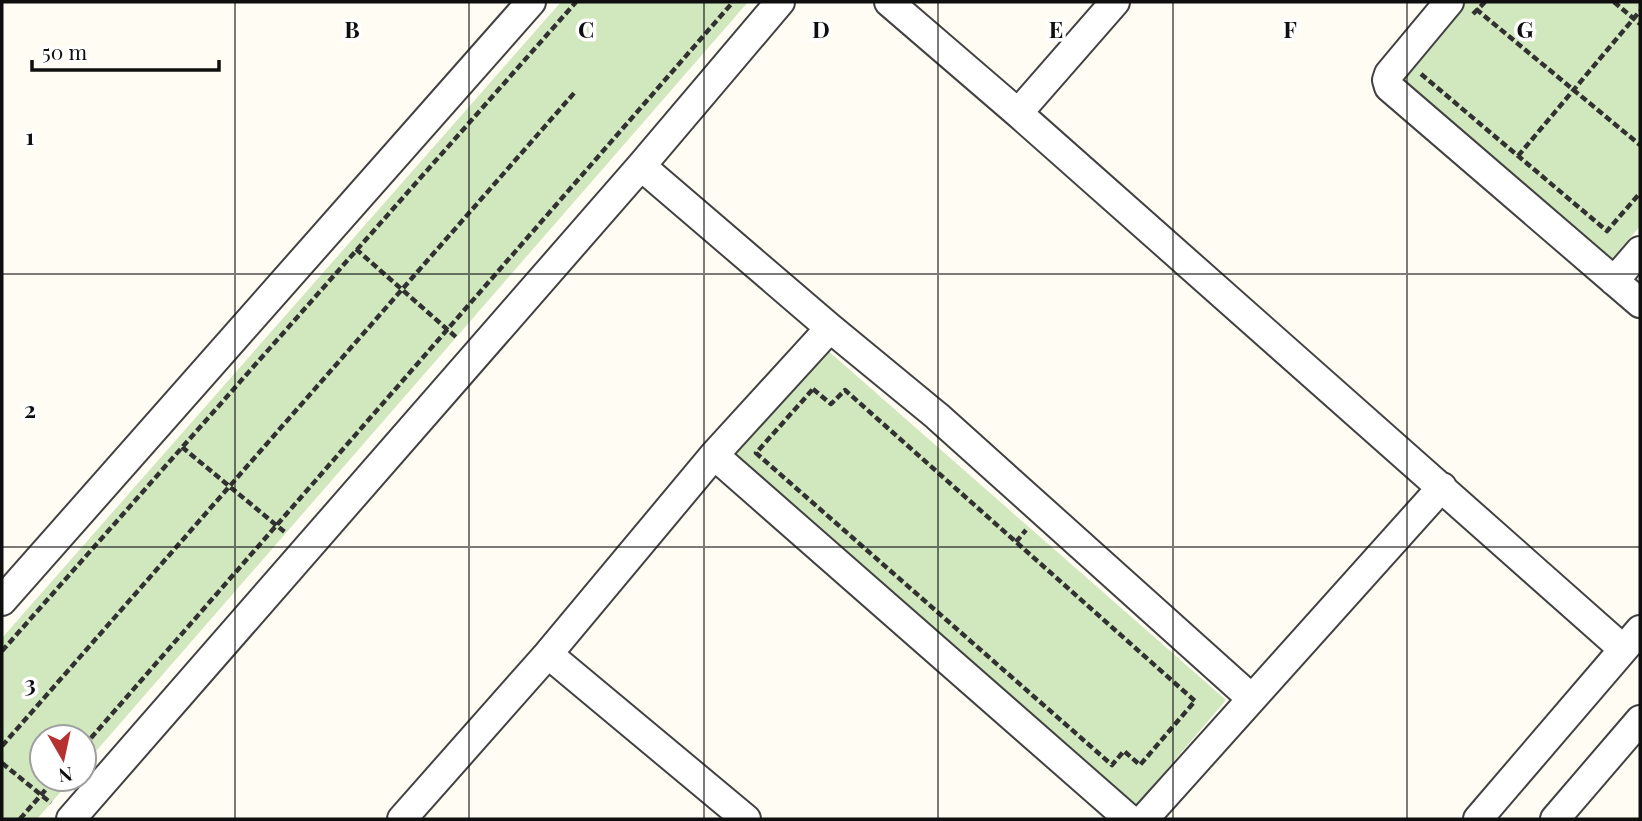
<svg xmlns="http://www.w3.org/2000/svg" width="1642" height="821" font-family="'Playfair Display',serif">
  <rect width="100%" height="100%" fill="#fefcf3"/>
  <!-- green -->
  <path fill="#d1e7be" d="M 561,2 L 748,2 L 84,765 L 84,737 L 42,737 L 42,779 L 72,779 L 37,819 L 2,819 L 2,638 Z
    M 1464,2 L 1640,2 L 1640,226 L 1611,261 L 1400,80 Z
    M 826,349 L 1226,700 L 1133,809 L 727,455 Z"/>
  <g fill="none" stroke-linecap="round" stroke-linejoin="round">
    <!-- street casing -->
    <g stroke="#424242" stroke-width="32">
      <path id="street" d="M 889,2 L 1018,113 L 1623,649
        M 1449,2 L 1389,74 L 1387,80 L 1389,87 L 1640,303
        M 1018,113 L 1115,2
        M 641,166 L 830,328 L 937,416 L 1251,698
        M 1614,281 L 1640,251
        M 714,455 L 1129,819
        M 2,601 L 531,2
        M 548,654 L 746,819
        M 71,819 L 641,166 L 780,2
        M 402,819 L 548,654 L 714,455 L 830,328
        M 1144,819 L 1442,487
        M 1478,819 L 1640,630
        M 1555,819 L 1640,720"/>
    </g>
    <!-- path -->
    <path stroke="#313131" stroke-width="4.5" stroke-dasharray="7 3.5" stroke-linecap="butt" d="M 1614,2 L 1640,24
      M 1476,9 L 1640,145
      M 1473,14 L 1485,2
      M 1421,74 L 1607,231 L 1640,193
      M 1518,156 L 1640,11
      M 356,249 L 457,338
      M 813,389 L 831,404 L 845,390 L 1195,701 L 1140,765 L 1124,751 L 1112,765 L 756,453 Z
      M 182,447 L 287,534
      M 1016,542 L 1026,530
      M 2,651 L 576,2
      M 2,746 L 575,92
      M 84,746 L 733,2
      M 2,763 L 51,803
      M 20,819 L 55,779"/>
    <!-- street -->
    <use href="#street" stroke="#fff" stroke-width="28"/>
  </g>
  <!-- grid -->
  <path fill="none" stroke="#0f0f0f" stroke-width="2" stroke-opacity="0.55" d="M 235,2 L 235,819M 469,2 L 469,819M 704,2 L 704,819M 938,2 L 938,819M 1173,2 L 1173,819M 1407,2 L 1407,819M 2,274 L 1640,274M 2,547 L 1640,547"/>
  <g font-size="23" text-anchor="middle" font-weight="bold" fill="#0f0f0f" stroke="#fff" stroke-width="7" stroke-linejoin="round" paint-order="stroke">
    <text x="352" y="38">B</text>
    <text x="586" y="38">C</text>
    <text x="821" y="38">D</text>
    <text x="1056" y="38">E</text>
    <text x="1290" y="38">F</text>
    <text x="1525" y="38">G</text>
    <text x="30" y="145">1</text>
    <text x="30" y="418">2</text>
    <text x="30" y="692">3</text>
  </g>
  <!-- border -->
  <rect width="1642" height="821" fill="none" stroke="#0f0f0f" stroke-width="7"/>
  <!-- north arrow -->
  <g transform="translate(63 758) rotate(171)"><circle r="33" fill="#ffffff" stroke="#9f9f9f" stroke-width="2"/>
  <path d="M0-5L12 26L0 18L-12 26Z" fill="#b63231"/>
  <text y="-10" font-size="19" font-weight="bold" text-anchor="middle" fill="#0f0f0f">N</text>
  </g>
  <!-- scale -->
  <path d="M32 60v10h187v-10" fill="none" stroke="#0f0f0f" stroke-width="3.5"/>
  <text x="42" y="60" font-size="21" fill="#0f0f0f" stroke="#ffffff" stroke-width="5" paint-order="stroke">50 m</text>
</svg>
